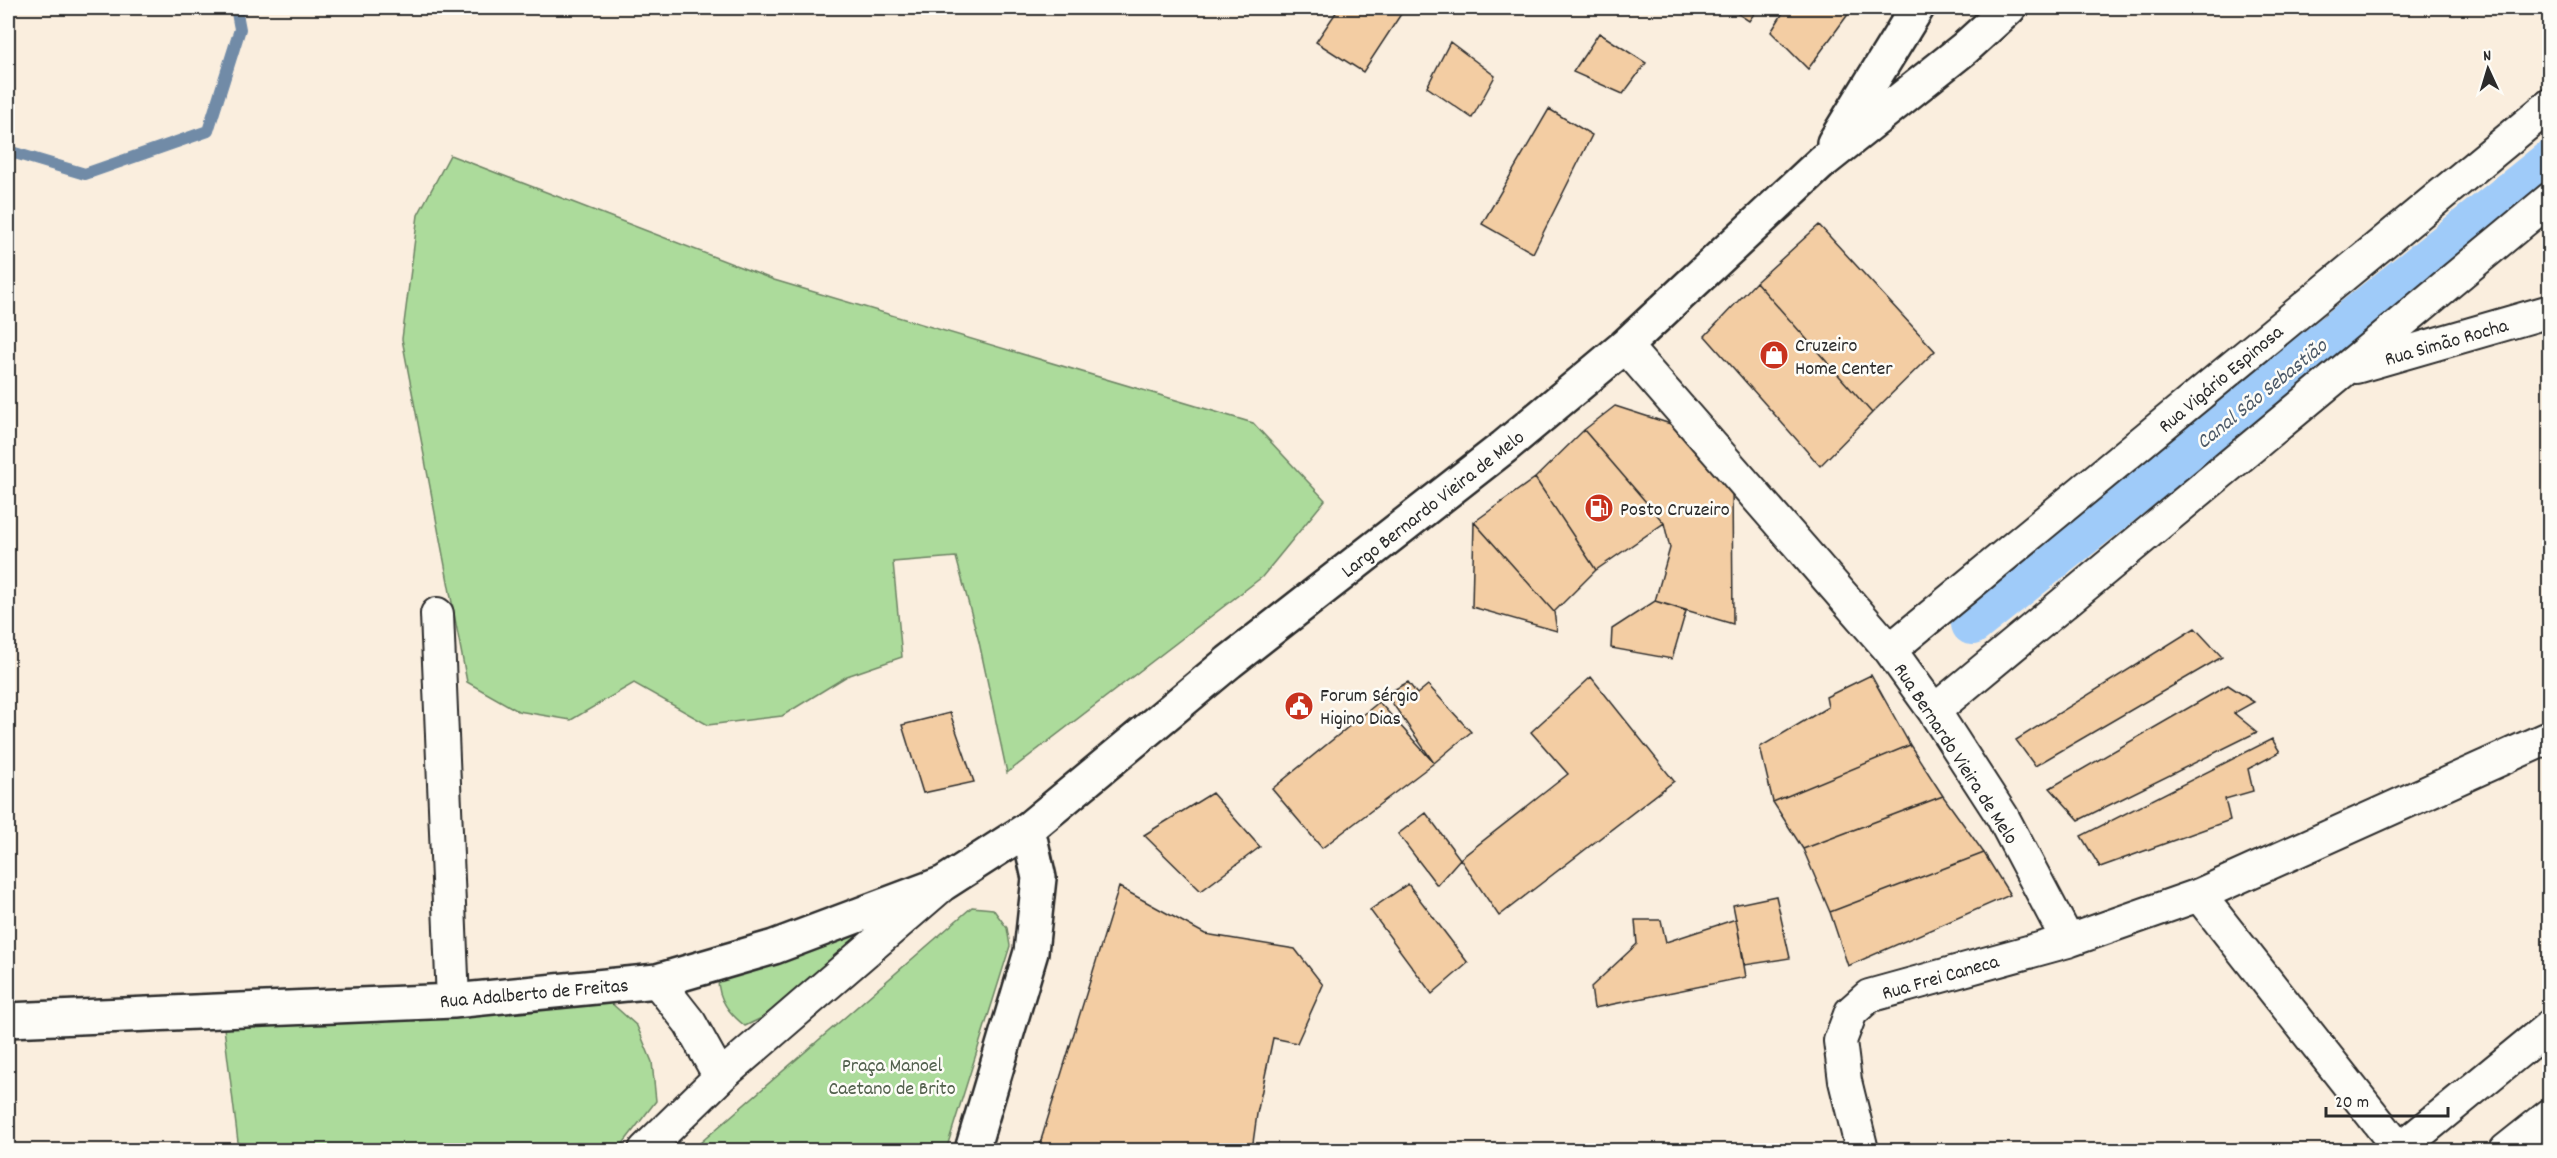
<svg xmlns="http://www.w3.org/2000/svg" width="2557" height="1158" font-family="Dekko,sans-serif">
  <rect width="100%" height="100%" fill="#faeede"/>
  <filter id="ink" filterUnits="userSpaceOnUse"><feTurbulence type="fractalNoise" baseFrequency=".0167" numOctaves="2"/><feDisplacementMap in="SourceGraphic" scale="12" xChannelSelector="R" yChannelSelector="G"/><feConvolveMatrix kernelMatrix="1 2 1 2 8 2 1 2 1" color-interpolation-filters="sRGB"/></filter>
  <g filter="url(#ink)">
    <!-- green -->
    <path fill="#acdb9b" stroke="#6c8363" stroke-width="1.5" d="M 450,155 L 774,280 L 1253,423 L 1325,500 L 1262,577 L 1007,773 L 979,642 L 956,557 L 893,562 L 902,657 L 847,676 L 782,716 L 708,725 L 634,683 L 571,720 L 518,711 L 467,682 L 402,339 L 418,215 Z
      M 972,907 L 993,909 L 1007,928 L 1010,946 L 946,1150 L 692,1150 Z
      M 889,912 L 770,1014 L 745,1026 C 730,1014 718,1000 718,979 Z
      M 610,1002 L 637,1026 L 652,1062 L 656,1101 L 618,1150 L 239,1150 L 224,1028 Z"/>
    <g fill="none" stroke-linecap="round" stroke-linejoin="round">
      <!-- stream -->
      <path stroke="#718ba7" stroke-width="12" d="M 8,151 L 85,174 L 208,131 L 240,29 L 236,8"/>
      <!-- canal -->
      <path stroke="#9fcbf9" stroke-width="42" d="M 1972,624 L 2550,161"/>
    </g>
    <!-- building -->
    <path fill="#f3cda3" stroke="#2b2b2b" stroke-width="1.5" d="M 1339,8 L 1405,8 L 1363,72 L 1316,42 Z
      M 1729,8 L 1758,8 L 1749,21 Z
      M 1786,8 L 1835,8 L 1849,13 L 1808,69 L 1771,32 Z
      M 1599,33 L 1646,63 L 1623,94 L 1573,72 Z
      M 1450,42 L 1495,76 L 1472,118 L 1427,87 Z
      M 1549,109 L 1592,135 L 1533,253 L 1482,224 Z
      M 1819,225 L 1935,351 L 1872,413 L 1756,282 Z
      M 1756,282 L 1872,413 L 1820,466 L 1705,336 Z
      M 1615,406 L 1686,429 L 1732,481 L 1733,624 L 1655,601 L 1670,548 L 1664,523 L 1584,430 Z
      M 1584,430 L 1664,523 L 1596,570 L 1535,478 Z
      M 1535,478 L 1596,570 L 1554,612 L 1474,522 Z
      M 1474,522 L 1554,612 L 1557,631 L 1472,607 Z
      M 1655,601 L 1686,611 L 1672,659 L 1611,648 L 1612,629 Z
      M 2195,628 L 2222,657 L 2035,766 L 2016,740 Z
      M 1871,675 L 1910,745 L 1773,802 L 1760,747 L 1828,707 L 1826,697 Z
      M 1591,677 L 1674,781 L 1499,916 L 1460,859 L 1568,774 L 1531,732 Z
      M 1408,682 L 1417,694 L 1428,685 L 1471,732 L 1434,763 L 1386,694 Z
      M 2228,685 L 2254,702 L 2234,713 L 2257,732 L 2079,820 L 2050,788 Z
      M 1379,702 L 1434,763 L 1322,848 L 1272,789 Z
      M 950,713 L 974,782 L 923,793 L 902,725 Z
      M 2272,739 L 2280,752 L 2248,769 L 2253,791 L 2225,799 L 2230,820 L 2100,867 L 2081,836 Z
      M 1910,745 L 1943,796 L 1803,849 L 1773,802 Z
      M 1212,793 L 1260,847 L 1201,891 L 1144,835 Z
      M 1943,796 L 1984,853 L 1830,912 L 1803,849 Z
      M 1426,813 L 1460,859 L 1437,885 L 1398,834 Z
      M 1984,853 L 2010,895 L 1848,966 L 1830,912 Z
      M 1408,884 L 1468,963 L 1432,994 L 1370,910 Z
      M 1119,887 L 1205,934 L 1295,949 L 1323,985 L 1297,1043 L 1273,1038 L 1257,1114 L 1252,1150 L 1038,1150 Z
      M 1776,896 L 1790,958 L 1745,965 L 1733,905 Z
      M 1736,919 L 1746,977 L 1594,1008 L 1591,987 L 1637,944 L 1635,920 L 1661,920 L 1666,942 Z"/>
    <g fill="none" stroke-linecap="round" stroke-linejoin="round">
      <!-- minor casing -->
      <g stroke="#2b2b2b" stroke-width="36">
        <path id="minor" d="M 1625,346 L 1890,650 L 1934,711 L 2002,816 L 2068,941 L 2199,895 L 2550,737
          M 2356,367 L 2550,311
          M 437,614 L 453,1001
          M 1890,650 L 2550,105
          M 1934,711 L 2550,199
          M 2199,895 L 2400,1150
          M 657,981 L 690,1023 L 720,1077
          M 645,1150 L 720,1077 L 940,887
          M 1862,1150 L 1845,1081 L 1840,1041 L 1851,1012 L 1869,996 L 2068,941
          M 2399,1150 L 2550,1026
          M 2506,1150 L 2550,1115"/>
      </g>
      <!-- tertiary casing -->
      <g stroke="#2b2b2b" stroke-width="38">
        <path id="tertiary" d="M 8,1020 L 453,1001 L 657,981 L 774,947 L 944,883 L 1028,829"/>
      </g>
      <!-- secondary casing -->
      <g stroke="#2b2b2b" stroke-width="38">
        <path id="secondary" d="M 1834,143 L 1917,8
          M 972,1150 L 1031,952 L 1039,878 L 1028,829 L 1229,662 L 1504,447 L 1625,346 L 1822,162 L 1965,48 L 2009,8"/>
      </g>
      <!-- minor -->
      <use href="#minor" stroke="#fdfcf7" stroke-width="32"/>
      <!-- tertiary -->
      <use href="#tertiary" stroke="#fdfcf7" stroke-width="33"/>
      <!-- secondary -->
      <use href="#secondary" stroke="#fdfcf7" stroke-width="33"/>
    </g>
  </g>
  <!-- icons -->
  <defs>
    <g id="shop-disc" transform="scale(1.5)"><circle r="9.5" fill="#c8321e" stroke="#fdfcf7"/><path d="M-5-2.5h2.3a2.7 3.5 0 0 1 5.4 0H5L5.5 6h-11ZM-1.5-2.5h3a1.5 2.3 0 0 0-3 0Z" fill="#fff"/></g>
    <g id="fuel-disc" transform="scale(1.5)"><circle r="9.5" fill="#c8321e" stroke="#fdfcf7"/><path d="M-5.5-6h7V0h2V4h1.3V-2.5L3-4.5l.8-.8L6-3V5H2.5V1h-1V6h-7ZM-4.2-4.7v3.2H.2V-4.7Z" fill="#fff"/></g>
    <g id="civic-disc" transform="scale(1.5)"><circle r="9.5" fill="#c8321e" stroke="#fdfcf7"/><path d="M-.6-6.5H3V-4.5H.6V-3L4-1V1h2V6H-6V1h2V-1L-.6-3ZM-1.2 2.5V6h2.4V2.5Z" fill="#fff"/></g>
  </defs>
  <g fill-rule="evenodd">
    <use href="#shop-disc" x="1774" y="355"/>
    <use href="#fuel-disc" x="1599" y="508"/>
    <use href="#civic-disc" x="1299" y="706"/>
  </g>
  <g text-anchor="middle" stroke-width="5" stroke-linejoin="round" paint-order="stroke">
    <!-- street labels -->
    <g font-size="20" fill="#2b2b2b" stroke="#fdfcf7">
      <text transform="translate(2446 341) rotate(-16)" y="7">Rua Simão Rocha</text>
      <text transform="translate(2220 378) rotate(-40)" y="7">Rua Vigário Espinosa</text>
      <text transform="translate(1432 503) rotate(-38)" y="7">Largo Bernardo Vieira de Melo</text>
      <text transform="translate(1957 753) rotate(57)" y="7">Rua Bernardo Vieira de Melo</text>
      <text transform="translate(1940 976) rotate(-16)" y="7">Rua Frei Caneca</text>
      <text transform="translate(534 992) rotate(-5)" y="7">Rua Adalberto de Freitas</text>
    </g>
    <!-- poi labels -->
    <g font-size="20" fill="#2b2b2b" stroke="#fdfcf7" text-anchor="start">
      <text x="1795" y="351">Cruzeiro<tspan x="1795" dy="23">Home Center</tspan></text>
      <text x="1620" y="515">Posto Cruzeiro</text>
      <text x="1320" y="701">Forum Sérgio<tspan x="1320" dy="23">Higino Dias</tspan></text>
    </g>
    <!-- park labels -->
    <g font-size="20" fill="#52604d" stroke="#fdfcf7">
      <text x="892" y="1071">Praça Manoel<tspan x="892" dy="23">Caetano de Brito</tspan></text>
    </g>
    <!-- water labels -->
    <g font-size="21" font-style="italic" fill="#4e5b69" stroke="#fdfcf7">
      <text transform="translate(2261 393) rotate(-39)" y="7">Canal São Sebastião</text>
    </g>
  </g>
  <!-- margin -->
  <rect width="2557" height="1158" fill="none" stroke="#fdfcf7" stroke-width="30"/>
  <rect x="15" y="15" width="2527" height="1128" fill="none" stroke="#2b2b2b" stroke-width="2" filter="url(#ink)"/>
  <!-- north arrow -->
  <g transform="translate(2488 69) rotate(356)" stroke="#fdfcf7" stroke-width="4.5" paint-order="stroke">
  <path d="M0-4.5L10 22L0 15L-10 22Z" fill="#2b2b2b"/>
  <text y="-9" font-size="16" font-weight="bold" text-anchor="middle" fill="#2b2b2b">N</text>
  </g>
  <!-- scale -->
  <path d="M2326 1107v9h122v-9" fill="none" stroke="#2b2b2b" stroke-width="3"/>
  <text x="2335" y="1107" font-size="18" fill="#2b2b2b" stroke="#fdfcf7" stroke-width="4.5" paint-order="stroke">20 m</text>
</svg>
